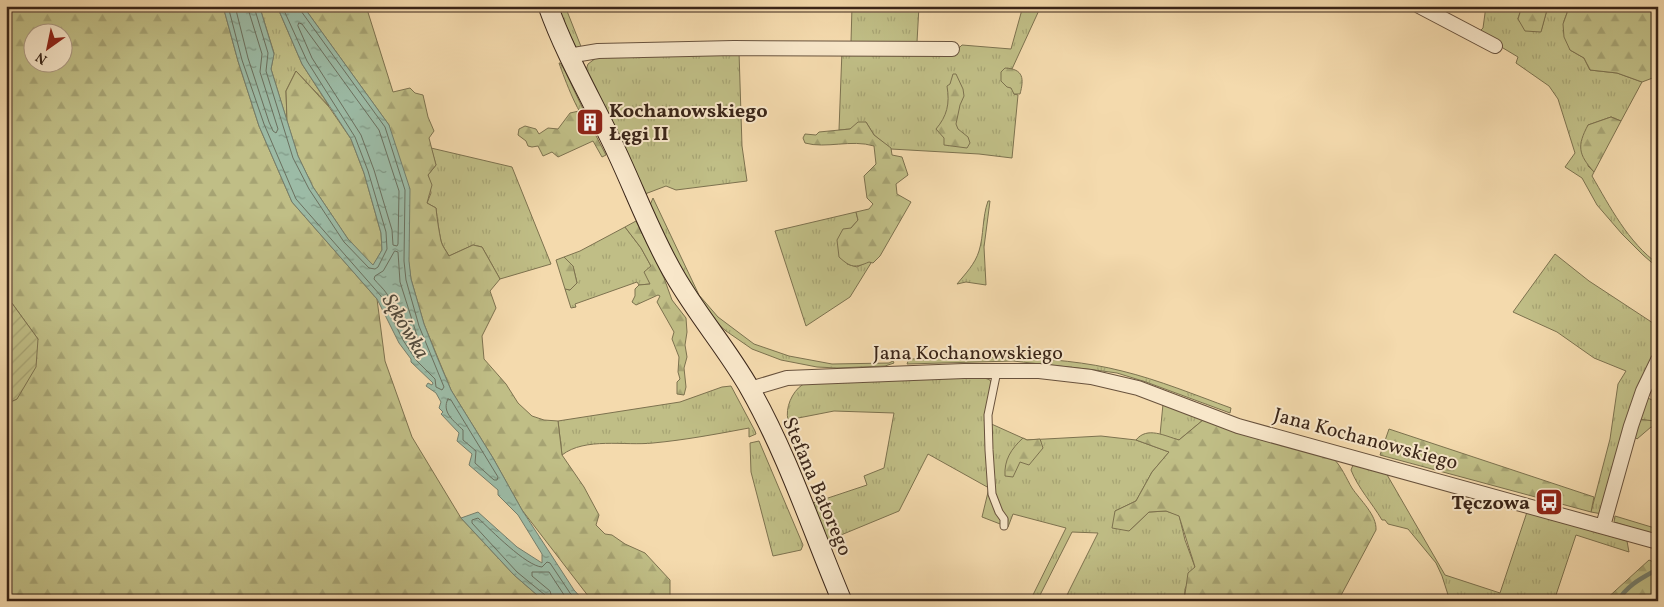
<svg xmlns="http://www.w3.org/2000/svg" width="1664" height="607" font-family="Vollkorn,serif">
  <defs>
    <pattern id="grass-tufts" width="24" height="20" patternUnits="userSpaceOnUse" patternTransform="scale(1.25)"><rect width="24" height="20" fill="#c0be86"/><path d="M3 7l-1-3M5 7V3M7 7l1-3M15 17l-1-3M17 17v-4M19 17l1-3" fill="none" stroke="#a6a373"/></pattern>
    <pattern id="forest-firs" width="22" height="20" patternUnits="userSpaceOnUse" patternTransform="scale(1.25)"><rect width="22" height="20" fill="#c0be86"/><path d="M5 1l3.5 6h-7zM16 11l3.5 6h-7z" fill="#a6a373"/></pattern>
    <pattern id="garden-furrows" width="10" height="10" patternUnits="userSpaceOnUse" patternTransform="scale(1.25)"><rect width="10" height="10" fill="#c0be86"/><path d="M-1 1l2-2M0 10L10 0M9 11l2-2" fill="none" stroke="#a6a373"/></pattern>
    <pattern id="water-ripples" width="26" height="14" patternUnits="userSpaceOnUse" patternTransform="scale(1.25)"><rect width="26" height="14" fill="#9cbba6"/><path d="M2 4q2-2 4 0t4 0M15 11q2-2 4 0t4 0" fill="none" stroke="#809886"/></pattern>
  </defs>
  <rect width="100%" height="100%" fill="#f4daad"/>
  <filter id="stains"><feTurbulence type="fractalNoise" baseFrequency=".004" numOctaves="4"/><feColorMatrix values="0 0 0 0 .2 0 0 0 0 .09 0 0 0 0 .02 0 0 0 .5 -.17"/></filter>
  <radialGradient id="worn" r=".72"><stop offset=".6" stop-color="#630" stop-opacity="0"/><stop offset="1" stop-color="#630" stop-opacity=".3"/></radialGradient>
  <!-- grass -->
  <path fill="url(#grass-tufts)" stroke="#7d724f" d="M 269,6 L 277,6 L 302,64 L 329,106 L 296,71 L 286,91 L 287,121 L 271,69 L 274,53 L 260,8 Z
    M 557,6 L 565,6 L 582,49 L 576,48 Z
    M 852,6 L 919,6 L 917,42 L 851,42 Z
    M 1023,6 L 1041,6 L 1012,69 L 1005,69 L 1014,94 L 1018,95 L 1012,158 L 979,154 L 891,149 L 874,135 L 866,122 L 851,129 L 839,130 L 842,50 L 953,54 L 962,45 L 1011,49 Z
    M 1486,6 L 1522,6 L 1518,19 L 1541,31 L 1548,6 L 1568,6 L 1567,13 L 1564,21 L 1570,50 L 1584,58 L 1590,70 L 1617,73 L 1642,82 L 1621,121 L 1611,117 L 1588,125 L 1588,166 L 1594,172 L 1592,176 C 1610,207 1628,242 1658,264 L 1658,268 L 1643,255 L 1622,234 L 1597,205 L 1582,178 L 1565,167 L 1575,153 L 1558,99 L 1549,86 L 1516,63 L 1518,57 L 1478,33 L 1483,28 Z
    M 739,52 L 742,146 L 747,181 L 676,190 L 666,186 L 645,194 L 586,70 L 588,64 L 596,58 L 644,54 Z
    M 559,63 L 560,63 L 564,69 L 592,128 C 579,118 565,80 559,63 Z
    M 431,148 L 512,167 L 551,264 L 500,279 L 482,247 L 473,245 L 449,256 C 447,252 442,246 441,241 C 439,231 437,219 436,208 L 427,203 L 431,193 L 428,175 L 436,165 Z
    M 653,198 L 699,295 L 718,317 L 754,344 L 789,356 L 832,364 L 889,363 L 893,361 L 894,363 L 885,366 L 837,368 L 817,367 L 781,360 L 752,349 L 726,331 L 712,319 L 678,266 L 650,205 Z
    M 988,201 L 990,201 L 984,247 L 986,285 L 966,282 L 957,284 C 966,273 975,264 979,251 C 984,235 982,218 988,201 Z
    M 856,212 L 858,220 L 851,228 L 847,264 L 857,267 L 869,261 L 871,263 L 850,297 L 806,326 L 775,231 Z
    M 625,227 L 641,248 L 651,266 L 648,278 L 650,284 L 639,285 L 637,282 L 575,304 L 576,307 L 571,308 L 565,289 L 570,290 L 577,283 L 573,266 L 564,257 L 580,251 Z
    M 1555,254 L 1589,281 L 1656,325 L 1658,328 L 1658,352 L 1641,384 L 1602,514 L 1591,512 L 1610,439 L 1618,384 L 1626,371 L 1594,358 L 1557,332 L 1513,312 Z
    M 1012,357 C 1049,359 1087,362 1122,371 C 1159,380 1195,395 1231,408 L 1230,413 L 1146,382 L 1117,373 L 1095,370 L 1013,361 L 907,364 L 909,359 Z
    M 982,377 L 990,380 L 991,383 L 987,422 L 1027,440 L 1101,436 L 1136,440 L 1169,452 L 1152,472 L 1136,501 L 1115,511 L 1129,531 L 1149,512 L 1166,511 L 1179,515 L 1185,540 L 1195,567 L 1185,589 L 1184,601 L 1064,601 L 1098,533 L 1072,532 L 1037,601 L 1030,601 L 1066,528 L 1013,514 L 1008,527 L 982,517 L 989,488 L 928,454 L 899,511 L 824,542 L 813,503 L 867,485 L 864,476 L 884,468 L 894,413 L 834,411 L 788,420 C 785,408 792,392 802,385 C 805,383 810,382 814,381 Z
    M 731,386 L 755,431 L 756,434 L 749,437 L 749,428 C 717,434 685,440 653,443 C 625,446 585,437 562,455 L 558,421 L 680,402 L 722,387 Z
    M 1646,397 L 1658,403 L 1658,422 L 1637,419 Z
    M 1163,404 L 1200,418 L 1203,420 L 1179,440 L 1160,435 Z
    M 759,441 L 803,545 L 801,550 L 773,556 L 751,472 L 750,443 Z
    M 1353,465 L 1361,465 L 1386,473 L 1445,575 L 1500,593 L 1527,512 L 1627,541 L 1629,552 L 1576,535 L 1554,601 L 1450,601 L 1442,576 L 1436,563 L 1408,529 L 1388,524 L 1385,520 L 1382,520 C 1372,503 1358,488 1351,470 Z
    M 1615,516 L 1658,529 L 1658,536 L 1614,522 Z"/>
  <!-- forest -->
  <path fill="url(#forest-firs)" stroke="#7d724f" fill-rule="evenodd" d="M 6,6 L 223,6 L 238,61 L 259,126 L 292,202 L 377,299 L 385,361 L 412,437 L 461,518 L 514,575 L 544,601 L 6,601 L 6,404 L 17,399 L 38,339 L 6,295 ZM 32,32 L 62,32 L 62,62 L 32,62 Z
    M 303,6 L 366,6 L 393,92 L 410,88 L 415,93 L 423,95 L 428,117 L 434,131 L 429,138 L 436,165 L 428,175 L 432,185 L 427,203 L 436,208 C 437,219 439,231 441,241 C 442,246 447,252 449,256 L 473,245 L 482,247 L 500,279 L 490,291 L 496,308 L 482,336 L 484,359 L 506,384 L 518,403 L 532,416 L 544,420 L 558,421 L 562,455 L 584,487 L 599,515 L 596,525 L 605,534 L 612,535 L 625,544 L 645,553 L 670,580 L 670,601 L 592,601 L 522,510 L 493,458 L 451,390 L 424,324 L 411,279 L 389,125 Z
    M 1522,6 L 1548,6 L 1541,32 L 1525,31 L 1518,19 Z
    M 1568,6 L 1649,6 L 1658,19 L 1658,76 L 1642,82 L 1617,73 L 1590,70 L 1584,58 L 1570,50 L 1564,37 L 1563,24 L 1567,13 Z
    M 1005,68 C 1024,69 1024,79 1020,94 L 1014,94 L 1011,88 L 1007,87 L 1001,81 L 1001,72 Z
    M 296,71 L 329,107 L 351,139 L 364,173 L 381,233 L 382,250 L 373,266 L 348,239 L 313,187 L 298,156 L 287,121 L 286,91 Z
    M 953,74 L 956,74 L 963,89 L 964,96 L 960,105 L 956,124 L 958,129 L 968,137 L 970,143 L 967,148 L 944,145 L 944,138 L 936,129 C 947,116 950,104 947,86 L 950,84 Z
    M 579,111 L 584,119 L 592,128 L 606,155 L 602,157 L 593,141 L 558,157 L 552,152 L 543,156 L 538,146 L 532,147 L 528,146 L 526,141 L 518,135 L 519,129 L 525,126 L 536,129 L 539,134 L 548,128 L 558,129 L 570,113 Z
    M 1611,117 L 1621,121 L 1594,172 C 1578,154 1577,146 1588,125 Z
    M 858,122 L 866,122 L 874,135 L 891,148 L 892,155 L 902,157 L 908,175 L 896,184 L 897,194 L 911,202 L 880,256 L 873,263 L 869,262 C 855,268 851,268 839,257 L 837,240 L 843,229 L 851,228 L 858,220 L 856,212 L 869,209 L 873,204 L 867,198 L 864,176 L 876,164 L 874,146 C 851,139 826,149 805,143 L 803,138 L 805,134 L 816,135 L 819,132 L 850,129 Z
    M 636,221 L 664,278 L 672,300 L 686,318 L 687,332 L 685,345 L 687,357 L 684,368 L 686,387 L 684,395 L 677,394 L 677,382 L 680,379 L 678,372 L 679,357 L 672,339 L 674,332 L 657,302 L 660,296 L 658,295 L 636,305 L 632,302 L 635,296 L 635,289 L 639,285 L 650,284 L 644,272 L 651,266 L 641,248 L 625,227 Z
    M 564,257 L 573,266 L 577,283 L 570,290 L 565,289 L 556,260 Z
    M 1637,419 L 1655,421 L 1658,422 L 1658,429 L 1651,427 L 1637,439 L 1634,436 Z
    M 1203,420 L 1333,458 C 1342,467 1346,478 1352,488 C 1360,500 1377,515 1376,530 L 1338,601 L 1184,601 L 1188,573 L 1195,567 L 1179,516 L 1166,511 L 1149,512 L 1129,531 L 1112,528 L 1115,511 L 1136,501 L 1152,472 L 1169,452 L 1136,440 C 1147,426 1165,436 1179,440 Z
    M 1389,429 L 1594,497 L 1591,512 L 1380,455 Z
    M 1023,438 L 1027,440 L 1040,439 L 1043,448 L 1029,465 L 1020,462 L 1013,477 L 1005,476 C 1004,460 1011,449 1023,438 Z
    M 1649,560 L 1658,564 L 1658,594 L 1648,601 L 1604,601 Z"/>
  <!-- garden -->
  <path fill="url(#garden-furrows)" stroke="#7d724f" d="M 6,295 L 38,339 L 36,367 L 17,399 L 6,404 Z"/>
  <!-- water -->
  <path fill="url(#water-ripples)" stroke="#757f6d" d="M 223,6 L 269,6 L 260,8 L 274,54 L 271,69 L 298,156 L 313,187 L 348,239 L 373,265 L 382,250 L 381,233 L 364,173 L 351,139 L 302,64 L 277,6 L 303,6 L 389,125 L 410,189 L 409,261 L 411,279 L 424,324 L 437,357 L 451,390 L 493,458 L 522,510 L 574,590 L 584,601 L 544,601 L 514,575 L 461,518 L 478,512 L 517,547 L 542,563 L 542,554 L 518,515 L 498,495 L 498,490 L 469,465 L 472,454 L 457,441 L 459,433 L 441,414 L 443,412 L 439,408 L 441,402 L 436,393 L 426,386 L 428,383 L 432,385 L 433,383 L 411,362 L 411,359 L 399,343 L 377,299 L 292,202 L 259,126 L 238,61 Z"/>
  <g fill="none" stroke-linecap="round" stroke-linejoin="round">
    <!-- shore -->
    <path stroke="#6b705f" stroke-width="1" d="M 228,6 L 242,60 L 264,124 L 296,199 L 381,296 L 403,340 L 416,360 L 435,379 L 436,387 L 442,390 L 444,387 L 419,326 L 406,280 L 404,261 L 405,190 L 385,127 L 301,11 L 300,6
      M 235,6 L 248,58 L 269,122 L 273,131 L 276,133 L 278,129 L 260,72 L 262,54 L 249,12 L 249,6
      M 256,6 L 255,10 L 268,53 L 266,71 L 293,158 L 309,189 L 344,242 L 369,268 L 375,269 L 378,267 L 387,249 L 386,232 L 368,171 L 355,137 L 307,61 L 282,6
      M 299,23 L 302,24 L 379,130 L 399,191 L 398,244 L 397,246 L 393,245 L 392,230 L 374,170 L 361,135 L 312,58 L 298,26 Z
      M 395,251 L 398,252 L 400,282 L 420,345 L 418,348 C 404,340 395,308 387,294 C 383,288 378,284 374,279 L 375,276 L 383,271 Z
      M 448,399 L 451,400 L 498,477 L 497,480 L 494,480 L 475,463 L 476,451 L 463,440 L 463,430 C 454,421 441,412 448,399 Z
      M 547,601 L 545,595 L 517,572 L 472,523 L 472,520 L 478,518 C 491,530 526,566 542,567 L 547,562 L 550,563 L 570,593 L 577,601
      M 553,601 L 550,591 L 532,576 L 532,572 L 549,572 L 568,601"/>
    <!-- stream -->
    <path stroke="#757f6d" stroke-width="4.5" d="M 1618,601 C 1627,585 1642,578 1658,569"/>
    <!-- lane casing -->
    <g stroke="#68523d" stroke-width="9">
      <path id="lane" d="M 997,371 L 988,415 L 989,450 L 992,494 L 999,512 L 1004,519 L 1004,526"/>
    </g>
    <!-- street casing -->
    <g stroke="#68523d" stroke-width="16">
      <path id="street" d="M 1419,6 L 1495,46
        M 568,56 L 598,51 L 734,48 L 952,49
        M 750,389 L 787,378 L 964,371 L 1039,371 L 1091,377 L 1138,388 L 1238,426 L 1658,542
        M 1603,526 L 1631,426 L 1643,391 L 1658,360"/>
    </g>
    <!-- secondary casing -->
    <g stroke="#3a2518" stroke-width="21">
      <path id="secondary" d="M 548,6 C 564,51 588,93 609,136 C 632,182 649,232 675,276 C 698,316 728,350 750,389 C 788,456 812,530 842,601"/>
    </g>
    <!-- lane -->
    <use href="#lane" stroke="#f8e7ca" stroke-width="7"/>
    <!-- street -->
    <use href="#street" stroke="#f8e7ca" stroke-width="14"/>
    <!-- secondary -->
    <use href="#secondary" stroke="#f8e7ca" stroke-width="19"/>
  </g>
  <!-- icons -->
  <defs>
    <g id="building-square" transform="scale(1.4375)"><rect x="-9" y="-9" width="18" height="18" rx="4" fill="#8f2418" stroke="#f8e7ca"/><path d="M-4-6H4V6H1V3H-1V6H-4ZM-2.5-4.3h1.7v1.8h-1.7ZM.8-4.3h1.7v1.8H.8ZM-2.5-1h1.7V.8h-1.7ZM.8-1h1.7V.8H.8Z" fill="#fff"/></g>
    <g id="bus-square" transform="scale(1.4375)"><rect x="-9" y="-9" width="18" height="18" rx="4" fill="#8f2418" stroke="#f8e7ca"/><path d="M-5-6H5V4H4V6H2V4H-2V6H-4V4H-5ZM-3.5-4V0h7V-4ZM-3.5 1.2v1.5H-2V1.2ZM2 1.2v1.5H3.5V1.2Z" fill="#fff"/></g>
  </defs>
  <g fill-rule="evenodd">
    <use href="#building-square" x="590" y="122"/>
    <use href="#bus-square" x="1549" y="502"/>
  </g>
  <g text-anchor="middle" stroke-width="4" stroke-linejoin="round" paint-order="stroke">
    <!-- poi labels -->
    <g font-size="20" font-weight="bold" fill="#3a2518" stroke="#f8e7ca" text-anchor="start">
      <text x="609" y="117">Kochanowskiego<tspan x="609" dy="23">Łęgi II</tspan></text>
      <text x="1530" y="509" text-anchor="end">Tęczowa</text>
    </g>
    <!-- street labels -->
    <g font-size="20" fill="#3a2518" stroke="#f8e7ca">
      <text x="968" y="359">Jana Kochanowskiego</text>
      <text transform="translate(1366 438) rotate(15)" y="7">Jana Kochanowskiego</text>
      <text transform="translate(818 486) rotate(67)" y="7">Stefana Batorego</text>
    </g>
    <!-- water labels -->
    <g font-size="21" font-style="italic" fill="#524a3c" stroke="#f8e7ca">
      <text transform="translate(406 326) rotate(59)" y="7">Sękówka</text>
    </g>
  </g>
  <!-- margin -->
  <rect width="1664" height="607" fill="none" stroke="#f4daad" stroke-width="25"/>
  <rect x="8" y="8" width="1649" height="592" fill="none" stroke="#3a2518" stroke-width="2.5"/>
  <rect x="12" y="12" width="1639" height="582" fill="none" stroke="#3a2518"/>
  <!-- north arrow -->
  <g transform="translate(48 48) rotate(213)"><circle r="24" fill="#f8e7ca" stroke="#ac9983"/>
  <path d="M0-4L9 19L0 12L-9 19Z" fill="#8f2418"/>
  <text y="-8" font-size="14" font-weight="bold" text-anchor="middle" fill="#3a2518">N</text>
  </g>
  <rect width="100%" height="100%" filter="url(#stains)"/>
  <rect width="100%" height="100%" fill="url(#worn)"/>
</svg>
